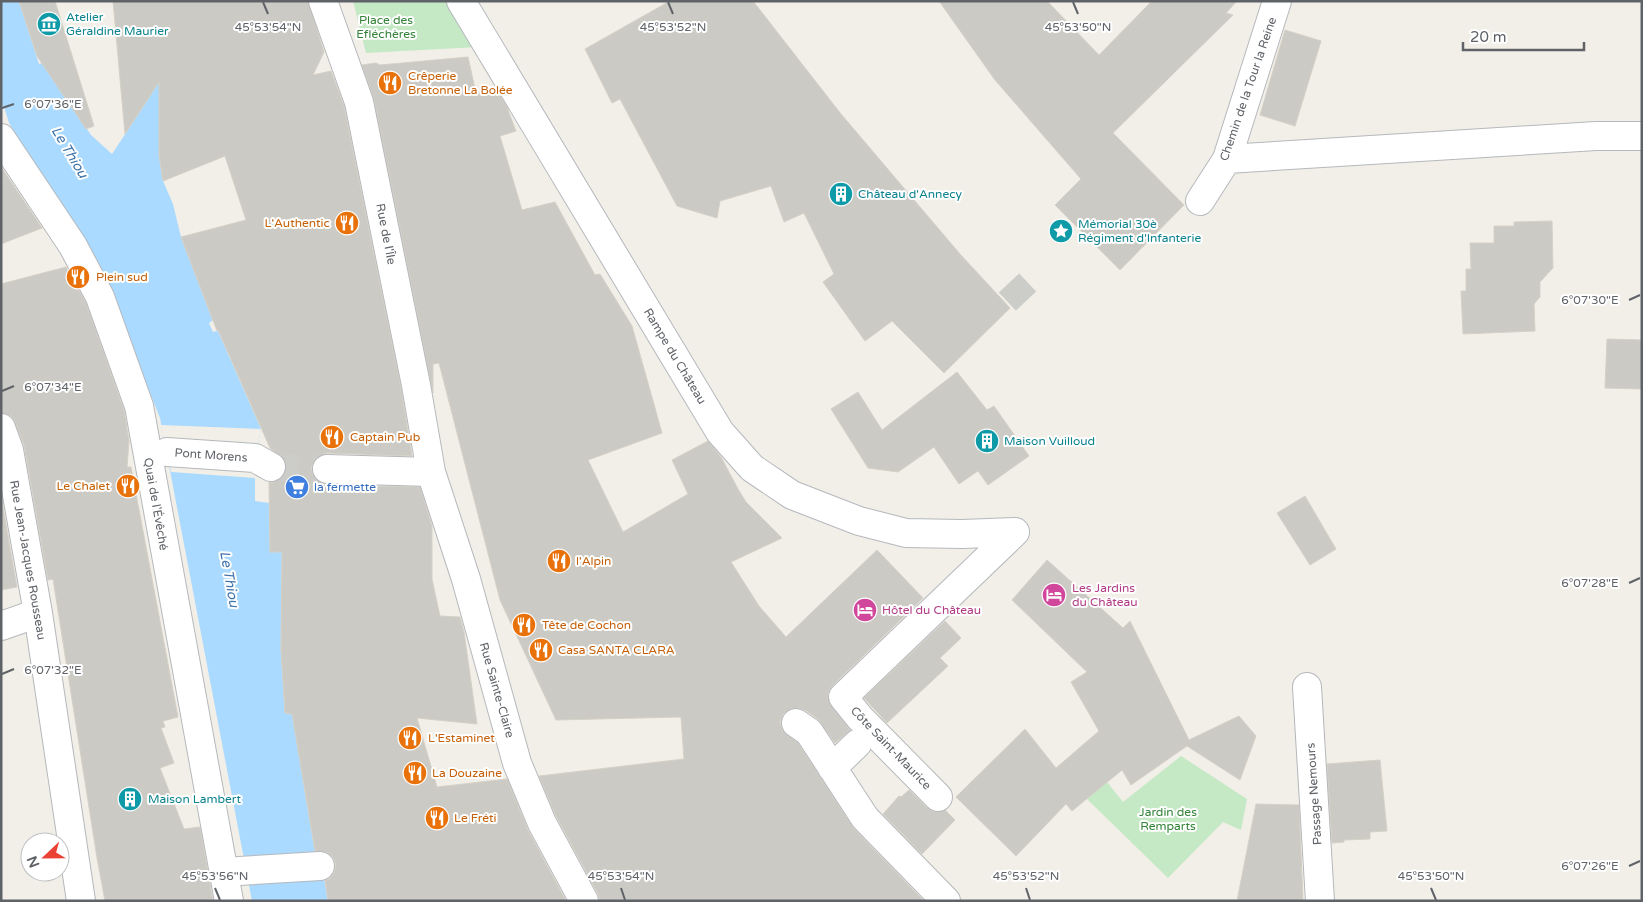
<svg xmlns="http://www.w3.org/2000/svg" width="1643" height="902" font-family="'Varela Round',sans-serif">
  <rect width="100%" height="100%" fill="#f1efe8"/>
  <!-- green -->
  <path fill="#c5e8c5" d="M 353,1 L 451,1 L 478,47 L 366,53 Z
    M 1181,756 L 1247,799 L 1241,830 L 1223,822 L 1168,878 L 1087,799 L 1107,782 L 1123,802 Z"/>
  <!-- water -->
  <path fill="#aadaff" d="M 1,1 L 19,1 L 39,64 L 42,63 L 45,67 L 91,135 L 112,154 L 143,107 L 171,1 L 165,122 L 159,124 L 159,155 L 163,181 L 173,204 L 181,237 L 213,320 L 209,323 L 213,332 L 218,331 L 261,429 L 255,458 L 255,501 L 269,503 L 270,551 L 282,552 L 281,649 L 285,713 L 297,714 L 301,766 L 308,811 L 315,852 L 324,878 L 328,901 L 252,901 L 160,418 L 109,291 L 81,240 L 9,123 L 4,107 L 1,103 Z"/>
  <!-- pier -->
  <path fill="#f1efe8" d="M 161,425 L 261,429 L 255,458 L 255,478 L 171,472 Z"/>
  <!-- building -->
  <path fill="#cccac5" stroke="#d6d1c6" d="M 19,1 L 55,1 L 94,126 L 86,129 L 37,56 Z
    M 113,1 L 308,1 L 324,52 L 313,75 L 331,71 L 344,106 L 401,388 L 412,456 L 327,453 L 319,456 L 314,461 L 311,468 L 313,476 L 318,482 L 327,485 L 420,487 L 432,526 L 432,579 L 440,616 L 460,617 L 464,632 L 477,724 L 417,718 L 437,787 L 507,779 L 528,830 L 566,901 L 328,901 L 325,880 L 329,879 L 334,873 L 336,865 L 333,857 L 327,852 L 315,851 L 292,714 L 285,713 L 281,649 L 282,552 L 270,552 L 269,482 L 272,483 L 283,478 L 287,466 L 284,459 L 270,448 L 218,330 L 217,331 L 181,237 L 246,220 L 225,156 L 163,181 L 159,155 L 159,82 L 125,134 Z
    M 670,1 L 753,1 L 841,114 L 960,254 L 1010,308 L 944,373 L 892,321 L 865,341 L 823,282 L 834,274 L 804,213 L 784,222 L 771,186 L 720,201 L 717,218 L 677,206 L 620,99 L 612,103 L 585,49 Z
    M 939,1 L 1047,1 L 1099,55 L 1152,1 L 1237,1 L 1226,13 L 1233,15 L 1113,133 L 1184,205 L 1120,270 L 1055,205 L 1081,179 L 995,80 Z
    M 1285,30 L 1321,41 L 1295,126 L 1260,115 Z
    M 468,57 L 476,93 L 496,90 L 506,105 L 516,131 L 500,136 L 522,210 L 555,202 L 595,275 L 600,274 L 632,326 L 662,433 L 588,460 L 623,532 L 688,494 L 672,460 L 708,441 L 721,457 L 738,489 L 746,502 L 782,538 L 731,562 L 759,606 L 786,637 L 877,550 L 923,598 L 832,686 L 828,692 L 828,699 L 831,706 L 850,730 L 835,743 L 818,719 L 805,710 L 798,708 L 790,709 L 783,714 L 780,722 L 782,730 L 798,743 L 854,829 L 924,901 L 600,901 L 598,894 L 556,816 L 539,776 L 684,759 L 681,717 L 556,720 L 500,600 L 439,363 L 433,364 L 433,393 L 374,99 L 362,65 L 376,63 L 380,65 Z
    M 1,167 L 42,228 L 1,244 Z
    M 1552,221 L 1553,268 L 1540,282 L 1540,297 L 1534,304 L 1535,331 L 1463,334 L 1461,291 L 1466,291 L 1466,269 L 1471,269 L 1470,243 L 1494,243 L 1494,226 L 1514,226 L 1514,222 Z
    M 66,267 L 86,303 L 124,410 L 129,441 L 127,467 L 131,467 L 178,717 L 163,721 L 165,727 L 161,728 L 174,763 L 160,768 L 184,829 L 200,827 L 213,901 L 105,901 L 97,858 L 53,579 L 48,580 L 24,445 L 15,422 L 11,416 L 1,413 L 1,284 Z
    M 1607,339 L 1642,340 L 1642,389 L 1605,388 Z
    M 957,372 L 987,410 L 994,406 L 1029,456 L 988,485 L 978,471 L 959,484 L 934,447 L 898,472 L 868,468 L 831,409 L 858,392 L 882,430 Z
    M 1,496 L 17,587 L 1,590 Z
    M 1305,496 L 1336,549 L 1310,565 L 1277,513 Z
    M 1047,560 L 1123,628 L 1130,621 L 1189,740 L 1239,716 L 1256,736 L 1240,780 L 1187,746 L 1131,785 L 1122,770 L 1072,811 L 1066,804 L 1016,856 L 956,797 L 1025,729 L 1056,768 L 1099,731 L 1071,682 L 1087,672 L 1012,600 Z
    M 945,621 L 961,638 L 940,658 L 948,666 L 887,723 L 864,698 Z
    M 1380,760 L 1387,831 L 1370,832 L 1370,839 L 1344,840 L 1344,842 L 1332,843 L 1327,764 Z
    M 909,790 L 927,808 L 934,812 L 945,810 L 955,820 L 922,854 L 883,814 L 899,796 L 901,797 Z
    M 1256,804 L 1299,805 L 1303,901 L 1237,901 Z"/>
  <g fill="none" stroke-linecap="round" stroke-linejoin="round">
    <!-- street-tunnel -->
    <path stroke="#ccccc8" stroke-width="28" stroke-dasharray="28 14" stroke-linecap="butt" d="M 1009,283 L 1026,301
      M 271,467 L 327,469"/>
    <!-- street casing -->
    <g stroke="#b5b8bc" stroke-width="30">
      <path id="street" d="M 323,1 L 359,102 L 416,385 L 431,472 L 466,579 L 517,763 L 542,823 L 584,901
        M 461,1 L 720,432 L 752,468 L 792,495 L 859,521 L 906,533 L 962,534 L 1015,532
        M 1,138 L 73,246 L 100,297 L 139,406 L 229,901
        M 1227,159 L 1596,136 L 1642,136
        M 1200,201 L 1227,159 L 1277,1
        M 1,428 L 9,450 L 38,613 L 81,901
        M 167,452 L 255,458 L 271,467
        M 327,469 L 431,472
        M 1,626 L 38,613
        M 1307,687 L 1320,901
        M 796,723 L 809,732 L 865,818 L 946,901
        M 832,768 L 857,744
        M 938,797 L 860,718 L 843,697 L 1015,532
        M 239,871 L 320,866"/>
    </g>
    <!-- street -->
    <use href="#street" stroke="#fff" stroke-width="28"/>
  </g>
  <!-- ticks -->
  <path fill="none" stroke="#5f6368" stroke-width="2" d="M 263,2 L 268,14M 668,2 L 673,14M 1073,2 L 1078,14M 2,108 L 14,104M 1629,300 L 1640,295M 2,391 L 14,386M 1629,583 L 1640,578M 2,674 L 14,669M 1629,866 L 1640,861M 215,888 L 220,900M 621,888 L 625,900M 1026,888 L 1030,900M 1431,888 L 1436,900"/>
  <!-- icons -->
  <defs>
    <g id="museum-disc" transform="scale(1.25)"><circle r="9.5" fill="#0f9aa8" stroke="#fff"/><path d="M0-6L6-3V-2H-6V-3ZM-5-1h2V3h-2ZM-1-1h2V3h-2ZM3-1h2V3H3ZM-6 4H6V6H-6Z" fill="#fff"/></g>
    <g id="restaurant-disc" transform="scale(1.25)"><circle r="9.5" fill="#e8710a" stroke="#fff"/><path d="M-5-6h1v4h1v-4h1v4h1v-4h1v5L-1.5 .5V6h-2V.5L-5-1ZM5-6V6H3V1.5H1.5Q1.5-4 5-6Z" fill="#fff"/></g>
    <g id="building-disc" transform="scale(1.25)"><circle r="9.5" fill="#0f9aa8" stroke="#fff"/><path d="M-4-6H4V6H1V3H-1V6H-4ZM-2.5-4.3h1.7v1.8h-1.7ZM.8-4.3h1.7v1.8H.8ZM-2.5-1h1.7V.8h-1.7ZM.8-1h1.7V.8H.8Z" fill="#fff"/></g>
    <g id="sight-disc" transform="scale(1.25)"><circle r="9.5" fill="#0f9aa8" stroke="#fff"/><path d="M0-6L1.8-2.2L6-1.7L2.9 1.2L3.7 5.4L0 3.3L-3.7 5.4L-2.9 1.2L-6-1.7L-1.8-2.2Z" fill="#fff"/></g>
    <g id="supermarket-disc" transform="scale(1.25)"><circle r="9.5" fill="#3f7fe0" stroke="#fff"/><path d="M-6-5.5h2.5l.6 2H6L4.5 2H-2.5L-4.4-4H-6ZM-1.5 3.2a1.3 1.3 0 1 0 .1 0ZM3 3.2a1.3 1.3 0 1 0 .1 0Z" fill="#fff"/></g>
    <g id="hotel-disc" transform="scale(1.25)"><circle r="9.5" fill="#d1479c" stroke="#fff"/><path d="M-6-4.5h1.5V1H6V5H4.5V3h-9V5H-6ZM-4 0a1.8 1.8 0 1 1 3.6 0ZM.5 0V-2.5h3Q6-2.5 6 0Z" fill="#fff"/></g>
  </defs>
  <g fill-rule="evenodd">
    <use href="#museum-disc" x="49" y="24"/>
    <use href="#restaurant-disc" x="390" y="83"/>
    <use href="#building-disc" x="841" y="194"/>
    <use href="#restaurant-disc" x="347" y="223"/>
    <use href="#sight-disc" x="1061" y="231"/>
    <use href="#restaurant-disc" x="78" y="277"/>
    <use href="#restaurant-disc" x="332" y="437"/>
    <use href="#building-disc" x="987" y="441"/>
    <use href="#restaurant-disc" x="128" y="486"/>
    <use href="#supermarket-disc" x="297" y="487"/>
    <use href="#restaurant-disc" x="559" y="561"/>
    <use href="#hotel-disc" x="1054" y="595"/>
    <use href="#hotel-disc" x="865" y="610"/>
    <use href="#restaurant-disc" x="524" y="625"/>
    <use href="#restaurant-disc" x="541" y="650"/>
    <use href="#restaurant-disc" x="410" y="738"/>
    <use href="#restaurant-disc" x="415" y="773"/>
    <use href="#building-disc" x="130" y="799"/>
    <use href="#restaurant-disc" x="437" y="818"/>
  </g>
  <g text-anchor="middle" stroke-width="4" stroke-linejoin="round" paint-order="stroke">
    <!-- culture labels -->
    <g font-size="12" fill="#0d838f" stroke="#fff" text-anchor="start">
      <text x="66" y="21">Atelier<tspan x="66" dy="14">Géraldine Maurier</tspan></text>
      <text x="858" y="198">Château d'Annecy</text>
      <text x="1078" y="228">Mémorial 30è<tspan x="1078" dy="14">Régiment d'Infanterie</tspan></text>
      <text x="1004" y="445">Maison Vuilloud</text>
      <text x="148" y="803">Maison Lambert</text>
    </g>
    <!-- park labels -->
    <g font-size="12" fill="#348238" stroke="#fff">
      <text x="386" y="24">Place des<tspan x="386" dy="14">Efléchères</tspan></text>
      <text x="1168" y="816">Jardin des<tspan x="1168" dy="14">Remparts</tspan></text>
    </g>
    <!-- food labels -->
    <g font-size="12" fill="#c56008" stroke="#fff" text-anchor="start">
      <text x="408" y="80">Crêperie<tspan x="408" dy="14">Bretonne La Bolée</tspan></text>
      <text x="330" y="227" text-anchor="end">L'Authentic</text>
      <text x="96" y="281">Plein sud</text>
      <text x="350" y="441">Captain Pub</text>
      <text x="110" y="490" text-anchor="end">Le Chalet</text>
      <text x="576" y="565">l'Alpin</text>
      <text x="542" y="629">Tête de Cochon</text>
      <text x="558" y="654">Casa SANTA CLARA</text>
      <text x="428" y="742">L'Estaminet</text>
      <text x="432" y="777">La Douzaine</text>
      <text x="454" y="822">Le Fréti</text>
    </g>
    <!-- street labels -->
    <g font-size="12" fill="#5f6368" stroke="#fff">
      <text transform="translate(1248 89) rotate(-71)" y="4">Chemin de la Tour la Reine</text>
      <text transform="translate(386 234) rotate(79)" y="4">Rue de l'Île</text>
      <text transform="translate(675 356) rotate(59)" y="4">Rampe du Château</text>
      <text transform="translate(211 455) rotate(4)" y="4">Pont Morens</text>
      <text transform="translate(156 504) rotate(80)" y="4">Quai de l'Évêché</text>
      <text transform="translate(28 560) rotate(80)" y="4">Rue Jean-Jacques Rousseau</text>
      <text transform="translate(497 690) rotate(74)" y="4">Rue Sainte-Claire</text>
      <text transform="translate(891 748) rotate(46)" y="4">Côte Saint-Maurice</text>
      <text transform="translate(1314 794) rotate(-94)" y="4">Passage Nemours</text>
    </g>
    <!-- shop labels -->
    <g font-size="12" fill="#366cbe" stroke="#fff" text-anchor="start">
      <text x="314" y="491">la fermette</text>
    </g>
    <!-- hotel labels -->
    <g font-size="12" fill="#b23c85" stroke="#fff" text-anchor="start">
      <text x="1072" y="592">Les Jardins<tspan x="1072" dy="14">du Château</tspan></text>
      <text x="882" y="614">Hôtel du Château</text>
    </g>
    <!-- water labels -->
    <g font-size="14" font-style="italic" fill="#4174aa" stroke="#fff">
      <text transform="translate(70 152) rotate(59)" y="5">Le Thiou</text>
      <text transform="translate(230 579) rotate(80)" y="5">Le Thiou</text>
    </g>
  </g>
  <g font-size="12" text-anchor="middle" fill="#5f6368" stroke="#fff" stroke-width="4" stroke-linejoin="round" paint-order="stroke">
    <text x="268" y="31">45°53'54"N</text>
    <text x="673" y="31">45°53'52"N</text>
    <text x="1078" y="31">45°53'50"N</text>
    <text x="53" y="108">6°07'36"E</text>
    <text x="1590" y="304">6°07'30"E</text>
    <text x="53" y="391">6°07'34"E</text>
    <text x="1590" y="587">6°07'28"E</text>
    <text x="53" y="674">6°07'32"E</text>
    <text x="1590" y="870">6°07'26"E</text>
    <text x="215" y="880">45°53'56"N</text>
    <text x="621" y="880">45°53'54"N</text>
    <text x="1026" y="880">45°53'52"N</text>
    <text x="1431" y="880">45°53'50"N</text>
  </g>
  <!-- border -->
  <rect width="1643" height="902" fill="none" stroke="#5f6368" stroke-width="5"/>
  <!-- north arrow -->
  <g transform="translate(45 857) rotate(248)"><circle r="24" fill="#ffffff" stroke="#bfc1c3"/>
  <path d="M0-4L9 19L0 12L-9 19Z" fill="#ea4335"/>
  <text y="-8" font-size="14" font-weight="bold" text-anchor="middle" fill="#5f6368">N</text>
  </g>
  <!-- scale -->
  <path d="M1463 42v8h121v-8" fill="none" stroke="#5f6368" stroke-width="2.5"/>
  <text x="1470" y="42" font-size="15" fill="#5f6368" stroke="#ffffff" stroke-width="4" paint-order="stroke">20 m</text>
</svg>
